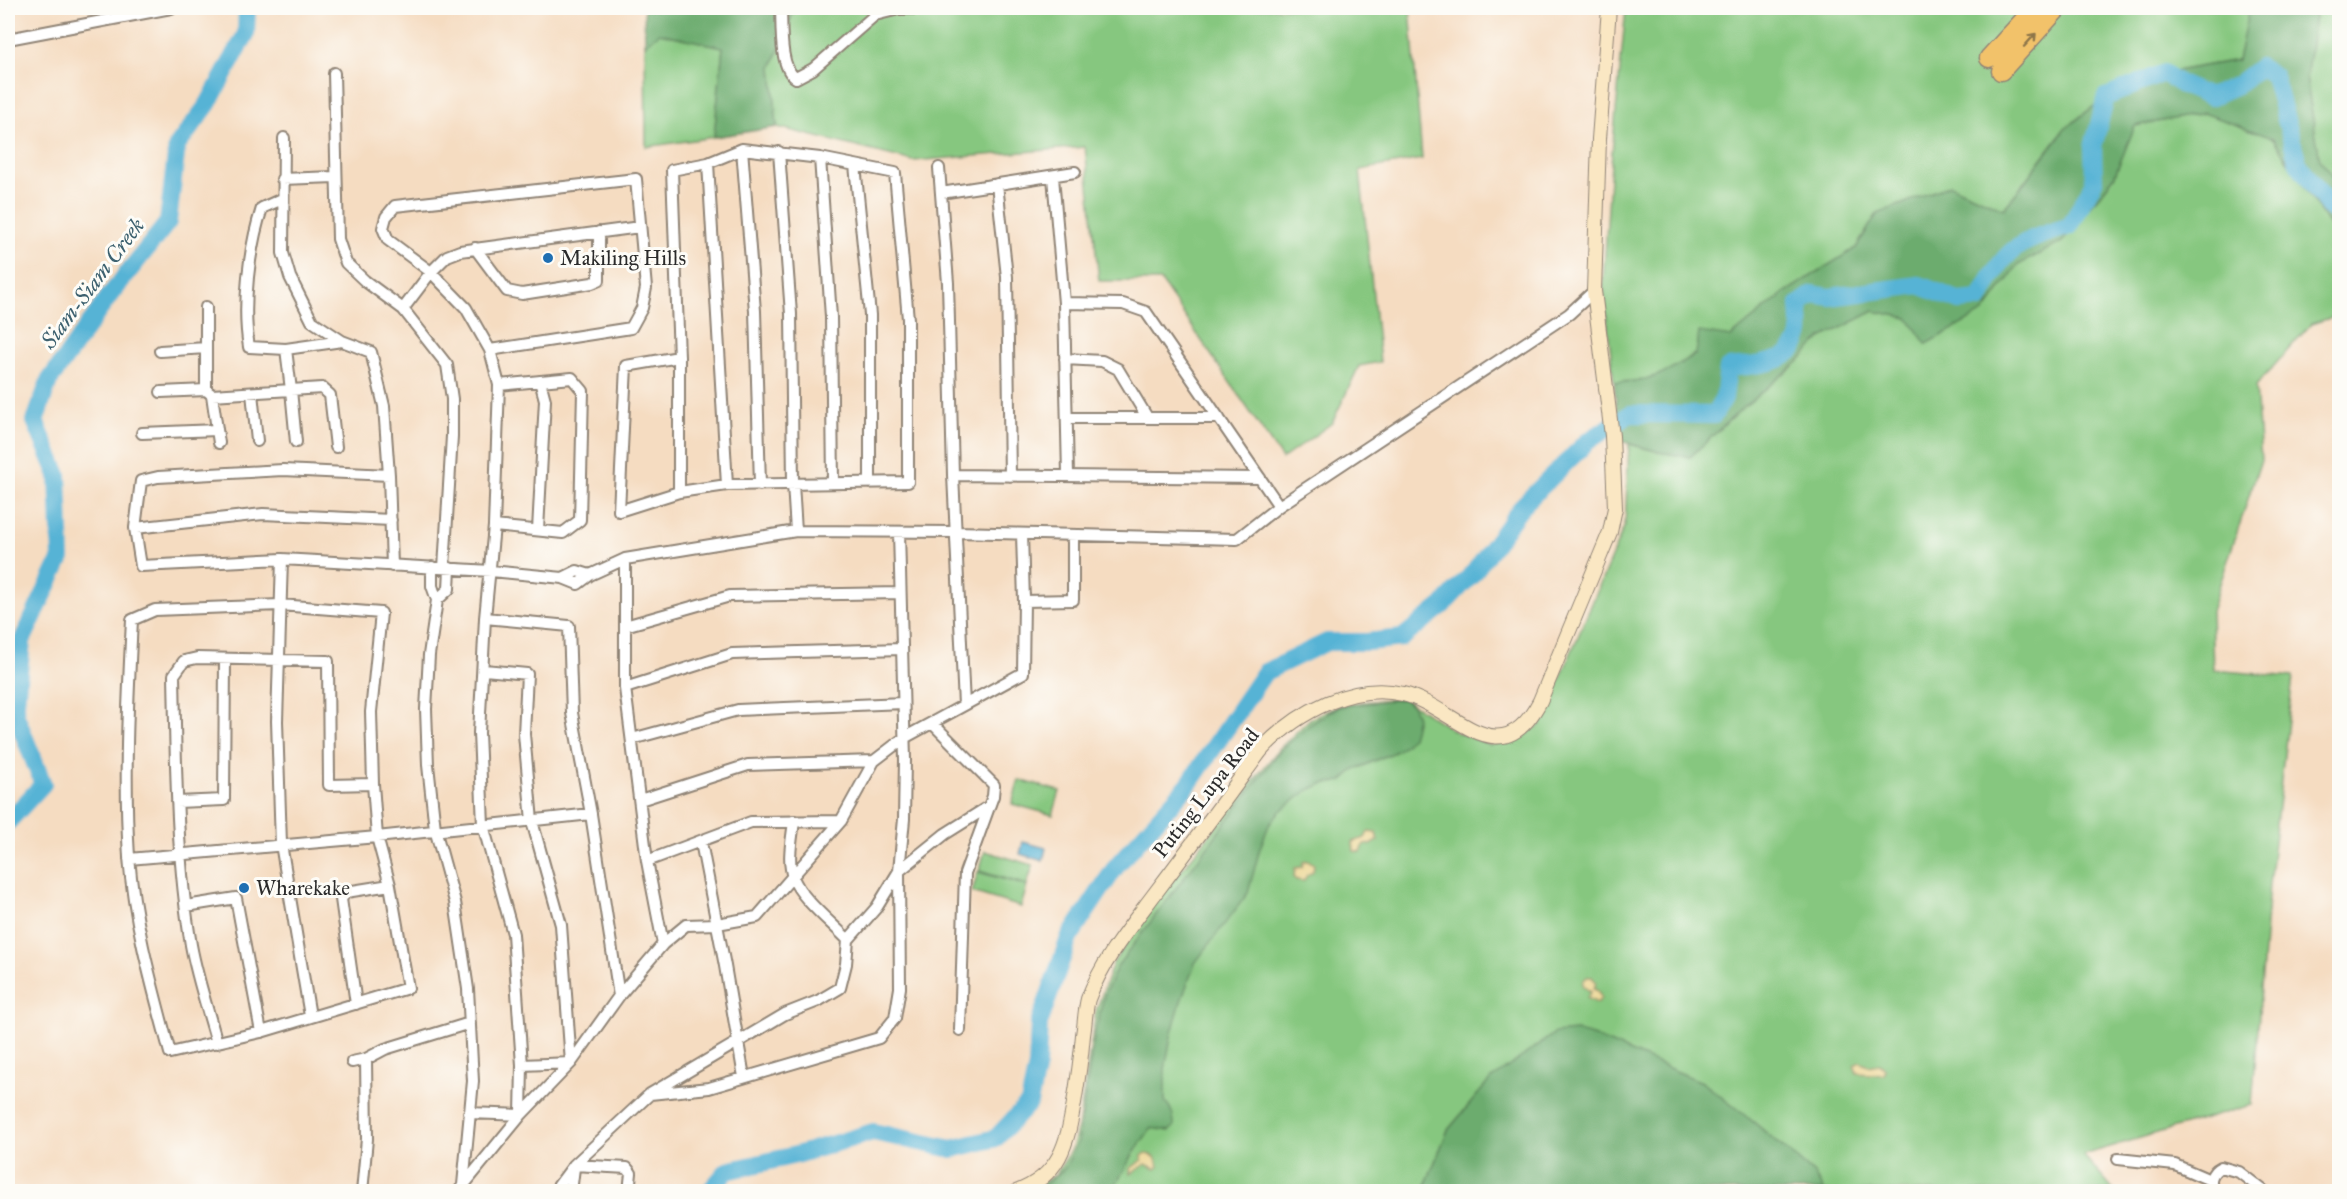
<svg xmlns="http://www.w3.org/2000/svg" width="2347" height="1199" font-family="'IM FELL Great Primer',serif">
  <rect width="100%" height="100%" fill="#fdfcf7"/>
  <filter id="ink" filterUnits="userSpaceOnUse"><feTurbulence type="fractalNoise" baseFrequency=".0167" numOctaves="2"/><feDisplacementMap in="SourceGraphic" scale="12" xChannelSelector="R" yChannelSelector="G"/><feConvolveMatrix kernelMatrix="1 2 1 2 8 2 1 2 1" color-interpolation-filters="sRGB"/></filter>
  <filter id="wash" filterUnits="userSpaceOnUse"><feTurbulence type="fractalNoise" baseFrequency=".008" numOctaves="4" result="noise"/><feDisplacementMap in="SourceGraphic" scale="24" xChannelSelector="R" yChannelSelector="G"/><feGaussianBlur stdDeviation="1.35" result="paint"/><feColorMatrix in="noise" values="0 0 0 0 0 0 0 0 0 0 0 0 0 0 0 0 0 1.4 0 .05"/><feComposite in="paint" operator="in"/></filter>
  <g filter="url(#wash)">
    <rect width="100%" height="100%" fill="#f5dcc1"/>
    <!-- green -->
    <path fill="#86c77f" stroke="#587955" stroke-width="1.5" d="M 795,8 L 1074,8 L 1075,12 L 1275,8 L 1410,8 L 1422,159 L 1360,170 L 1380,362 L 1359,366 L 1332,423 L 1282,459 L 1161,281 L 1099,281 L 1085,147 L 913,161 L 777,127 L 772,67 Z
      M 1626,8 L 2250,8 L 2238,60 L 2164,73 L 2106,97 L 2064,129 L 2004,209 L 1950,185 L 1877,214 L 1856,248 L 1784,293 L 1731,337 L 1696,353 L 1662,375 L 1638,382 L 1614,382 L 1603,283 L 1611,163 Z
      M 2307,8 L 2339,8 L 2339,183 L 2320,161 L 2306,78 L 2315,16 Z
      M 659,33 L 723,47 L 714,137 L 646,147 L 645,44 Z
      M 2204,113 L 2273,138 L 2333,231 L 2339,231 L 2340,315 L 2311,324 L 2256,386 L 2261,460 L 2211,611 L 2213,670 L 2293,677 L 2269,885 L 2252,1105 L 2083,1155 L 2114,1191 L 1824,1191 L 1814,1174 L 1756,1124 L 1702,1082 L 1555,1033 L 1490,1081 L 1448,1130 L 1423,1191 L 1028,1192 L 1056,1174 L 1072,1149 L 1078,1127 L 1096,1011 L 1113,963 L 1155,903 L 1279,749 L 1310,719 L 1342,704 L 1403,698 L 1456,732 L 1490,745 L 1517,741 L 1541,724 L 1625,525 L 1629,444 L 1659,452 L 1690,457 L 1739,411 L 1798,362 L 1821,338 L 1874,311 L 1908,318 L 1984,312 L 2018,265 L 2062,242 L 2114,177 L 2134,126 Z
      M 1019,780 L 1060,791 L 1053,815 L 1012,804 Z
      M 985,851 L 1033,865 L 1027,885 L 979,871 Z
      M 978,872 L 1027,886 L 1021,907 L 972,892 Z"/>
    <!-- forest -->
    <path fill="#6cac6e" stroke="#4c6c4c" stroke-width="1.5" d="M 644,8 L 795,8 L 772,67 L 777,127 L 714,137 L 723,47 L 660,33 L 645,44 Z
      M 2249,8 L 2307,8 L 2315,16 L 2306,78 L 2320,160 L 2339,183 L 2339,231 L 2333,231 L 2273,138 L 2204,113 L 2135,126 L 2114,177 L 2062,242 L 2018,265 L 1984,312 L 1926,344 L 1908,318 L 1874,311 L 1821,338 L 1798,362 L 1739,411 L 1690,457 L 1659,452 L 1620,441 L 1614,382 C 1652,382 1665,373 1696,354 L 1699,332 L 1731,337 L 1784,293 L 1856,248 L 1877,214 L 1950,185 L 2004,209 L 2065,129 L 2106,97 L 2164,73 L 2238,60 Z
      M 1403,699 L 1413,706 L 1417,718 L 1415,726 L 1412,737 L 1406,744 L 1397,751 L 1354,770 L 1342,781 L 1322,784 L 1307,791 L 1279,812 L 1269,825 L 1260,848 L 1248,893 L 1195,963 L 1181,1001 L 1171,1036 L 1165,1069 L 1165,1101 C 1172,1109 1174,1116 1174,1127 L 1169,1131 L 1151,1128 L 1135,1151 L 1112,1191 L 1036,1192 L 1065,1168 L 1078,1142 L 1095,1032 L 1104,996 L 1118,965 L 1279,752 L 1309,725 L 1338,707 Z
      M 1576,1031 L 1595,1037 L 1702,1082 L 1756,1124 L 1814,1174 L 1824,1191 L 1423,1191 L 1448,1130 L 1490,1080 L 1555,1033 Z"/>
    <!-- sand -->
    <path fill="#eeda9e" stroke="#8c8264" stroke-width="1.5" d="M 1368,832 L 1376,833 L 1378,841 L 1371,845 L 1364,844 L 1361,852 L 1354,851 L 1353,842 L 1365,838 Z
      M 1309,861 L 1314,864 L 1313,872 L 1307,875 L 1304,881 L 1296,880 L 1294,877 L 1295,868 L 1302,867 L 1303,862 Z
      M 1587,977 L 1592,977 L 1596,982 L 1594,989 L 1598,991 L 1601,998 L 1597,1003 L 1587,998 L 1591,992 L 1583,986 L 1583,981 Z
      M 1860,1062 L 1868,1066 L 1880,1064 L 1885,1069 L 1884,1075 L 1857,1073 L 1854,1065 Z
      M 1146,1153 L 1155,1157 L 1159,1166 L 1156,1169 L 1146,1164 L 1131,1174 L 1130,1169 L 1142,1160 L 1142,1156 Z"/>
    <!-- water -->
    <path fill="#57b3d5" stroke="#416f80" stroke-width="1.5" d="M 1023,842 L 1046,848 L 1043,861 L 1020,854 Z"/>
    <g fill="none" stroke-linecap="round" stroke-linejoin="round">
      <!-- river -->
      <path stroke="#57b3d5" stroke-width="18" d="M 8,822 L 43,784 L 15,713 L 22,641 L 61,558 L 58,475 L 35,421 L 49,381 L 110,295 L 168,222 L 177,146 L 208,104 L 246,34 L 247,8
        M 709,1192 L 727,1171 L 796,1155 L 873,1132 L 952,1149 L 996,1138 L 1029,1103 L 1037,1066 L 1039,1024 L 1069,938 L 1117,865 L 1188,785 L 1265,672 L 1327,642 L 1367,642 L 1402,638 L 1443,605 L 1474,572 L 1523,505 L 1588,441 L 1630,414 L 1714,415 L 1724,398 L 1728,368 C 1753,365 1795,366 1800,333 C 1801,324 1799,313 1799,304 L 1813,294 L 1830,297 L 1919,285 L 1960,301 L 1980,299 C 2006,247 2015,243 2070,226 L 2094,182 L 2093,147 L 2106,97 L 2164,73 L 2182,85 L 2210,97 L 2237,85 L 2260,67 L 2274,76 L 2298,163 L 2330,208 L 2340,214"/>
    </g>
  </g>
  <g filter="url(#ink)">
    <g fill="none" stroke-linecap="round" stroke-linejoin="round">
      <!-- street casing -->
      <g stroke="#908476" stroke-width="14">
        <path id="street" d="M 781,8 C 782,26 779,69 796,78 L 813,69 L 875,15 L 899,9 L 943,8
          M 8,39 L 171,8
          M 334,73 L 338,239 L 346,263 L 365,281 L 403,309 L 447,365 L 452,399 L 452,436 L 444,568
          M 284,138 L 283,253 L 290,277 L 312,321 L 342,341 L 371,352 L 384,406 L 389,475 L 392,566
          M 742,149 L 755,311 L 760,485
          M 779,152 L 791,314 L 793,484 L 796,531
          M 820,158 L 831,317 L 833,483
          M 708,163 L 727,485
          M 855,165 L 870,315 L 870,483
          M 939,168 L 948,283 L 953,475 L 964,705
          M 1053,177 L 1064,303 L 1068,475
          M 282,179 L 335,177
          M 997,184 L 1007,277 L 1010,476
          M 941,193 L 1075,172
          M 282,199 L 262,208 C 249,248 242,306 249,347 L 286,349 L 342,341
          M 475,248 L 507,291 L 522,294 L 592,283 L 599,280 L 599,232
          M 1064,303 L 1123,304 L 1146,312 L 1279,506 L 1569,314 L 1594,291
          M 206,307 L 206,390 L 212,395
          M 403,309 L 431,272 L 447,256 L 460,251 L 640,227
          M 286,349 L 291,390 L 322,388 L 330,395 L 336,447
          M 490,350 L 631,328 L 642,308 L 646,288 L 636,179 L 395,206 L 386,217 L 383,228 L 388,240 L 431,272 L 466,308 L 490,350 L 499,385 L 494,526 L 485,618 L 479,733 L 483,825 L 513,934 L 522,1065 L 521,1115
          M 160,351 L 206,348
          M 679,357 L 626,366 L 619,511 L 679,492 L 727,485 L 908,482 L 908,319 L 895,173 L 820,158 L 742,149 L 708,163 L 672,170 L 679,357 L 679,492
          M 1065,359 L 1102,361 L 1118,369 L 1147,417
          M 161,392 L 206,390
          M 252,393 L 257,441
          M 1067,418 L 1219,418
          M 142,433 L 217,430
          M 219,443 L 212,395 L 291,390 L 296,442
          M 389,475 L 283,470 L 158,477 L 141,481 L 135,528 L 141,566 L 282,559 L 491,571 L 563,578 L 578,584 L 590,575 L 625,559 L 796,531 L 956,532 L 1237,539 L 1279,506
          M 953,475 L 1260,478
          M 494,526 L 563,533 L 580,520 L 583,391 L 572,378 L 499,385
          M 135,528 L 263,514 L 391,520
          M 538,530 L 545,400 L 540,381
          M 282,559 L 277,721 L 281,844 L 310,1016
          M 625,559 L 625,688 L 647,861 L 663,944
          M 432,567 L 432,586 L 437,600 L 429,655 L 426,709 L 428,765 L 435,829 L 455,902 L 468,989 L 473,1081 L 463,1185
          M 563,578 L 577,571 L 590,575
          M 437,600 L 449,589 L 450,568
          M 1024,601 L 1073,600 L 1073,535
          M 280,605 L 381,613 L 371,712 L 373,784 L 377,837 L 390,885 L 408,988 L 261,1032 L 170,1053 C 153,989 134,923 129,857 C 124,778 128,699 132,620 L 155,610 Z
          M 485,618 L 569,626 L 572,713 L 591,814 L 619,996
          M 625,626 L 730,596 L 900,593
          M 484,670 L 527,674 L 524,734 L 532,821 L 561,925 L 571,1063
          M 625,688 L 732,654 L 902,649
          M 932,723 L 994,785 L 993,796 L 965,873 L 960,1030
          M 632,739 L 738,710 L 903,703
          M 640,800 L 748,765 L 874,761
          M 177,802 L 224,800 L 225,660
          M 794,821 C 792,839 787,860 793,877 C 800,898 832,923 848,940
          M 701,842 L 725,966 L 744,1077
          M 129,859 L 377,837 L 591,814
          M 647,861 L 751,822 L 841,821
          M 186,906 L 236,898 L 261,1032
          M 356,1004 L 341,899 L 346,892 L 390,885
          M 217,1043 C 208,1010 197,978 191,945 C 176,856 176,765 174,675 L 184,661 L 197,658 L 328,661 L 329,785 L 373,784
          M 352,1062 L 366,1059
          M 522,1065 L 571,1063
          M 650,1094 L 709,1088 L 879,1038 L 895,1018 L 900,988 L 899,871 L 904,819 L 905,760 L 899,532
          M 469,1113 L 521,1115
          M 2118,1159 L 2175,1165 L 2210,1180
          M 574,1165 L 627,1168 L 631,1173 L 629,1192
          M 362,1192 L 367,1139 L 366,1059 L 385,1049 L 470,1023
          M 458,1192 L 521,1115 L 571,1063 L 619,996 L 663,944 L 686,925 L 717,924 L 757,917 L 841,821 L 874,761 L 904,738 L 1023,673 L 1024,601 L 1022,534
          M 554,1192 L 574,1165 L 650,1094 L 785,1014 L 818,1001 L 840,988 L 846,964 L 848,940 L 877,907 L 899,871 L 945,834 L 988,807
          M 571,1192 L 574,1168
          M 2214,1192 C 2208,1182 2211,1172 2221,1167 L 2239,1172 L 2265,1192"/>
      </g>
      <!-- secondary casing -->
      <g stroke="#908476" stroke-width="16">
        <path id="secondary" d="M 1016,1192 C 1060,1176 1067,1144 1074,1103 C 1078,1080 1081,1058 1083,1035 C 1085,1024 1085,1010 1088,999 C 1102,961 1129,928 1153,896 C 1184,855 1215,814 1245,772 C 1252,764 1257,754 1264,747 C 1298,712 1353,682 1403,694 C 1455,706 1499,779 1540,701 L 1610,532 L 1615,508 L 1612,436 L 1594,291 L 1599,139 L 1609,8"/>
      </g>
      <!-- highway casing -->
      <g stroke="#908476" stroke-width="21">
        <path id="highway" d="M 1989,58 L 2035,8
          M 2001,71 L 2058,8"/>
      </g>
      <!-- street -->
      <use href="#street" stroke="#fff" stroke-width="10"/>
      <!-- secondary -->
      <use href="#secondary" stroke="#fae7c3" stroke-width="14"/>
      <!-- highway -->
      <use href="#highway" stroke="#f2c26a" stroke-width="18"/>
    </g>
    <!-- one-way arrows -->
    <defs><path id="oneway-shaft" d="M-6 0H5M1.5-3L5.5 0L1.5 3" fill="none" stroke-width="1.6" stroke-linecap="round" stroke-linejoin="round" transform="scale(1.5)"/></defs>
    <use stroke="#8e764a" href="#oneway-shaft" transform="translate(2030 40) rotate(-48)"/>
  </g>
  <!-- markers -->
  <g fill="#1f6fb2" stroke="#fdfcf7" stroke-width="2">
    <circle cx="548" cy="258" r="6"/>
    <circle cx="244" cy="888" r="6"/>
  </g>
  <g text-anchor="middle" stroke-width="6" stroke-linejoin="round" paint-order="stroke">
    <!-- poi labels -->
    <g font-size="21" fill="#2b2b2b" stroke="#fdfcf7" text-anchor="start">
      <text x="560" y="265">Makiling Hills</text>
      <text x="256" y="895">Wharekake</text>
    </g>
    <!-- street labels -->
    <g font-size="21" fill="#2b2b2b" stroke="#fdfcf7">
      <text transform="translate(1206 793) rotate(-52)" y="7">Puting Lupa Road</text>
    </g>
    <!-- water labels -->
    <g font-size="22" font-style="italic" fill="#3d616f" stroke="#fdfcf7">
      <text transform="translate(92 283) rotate(-53)" y="8">Siam-Siam Creek</text>
    </g>
  </g>
  <!-- margin -->
  <rect width="2347" height="1199" fill="none" stroke="#fdfcf7" stroke-width="30"/>
</svg>
